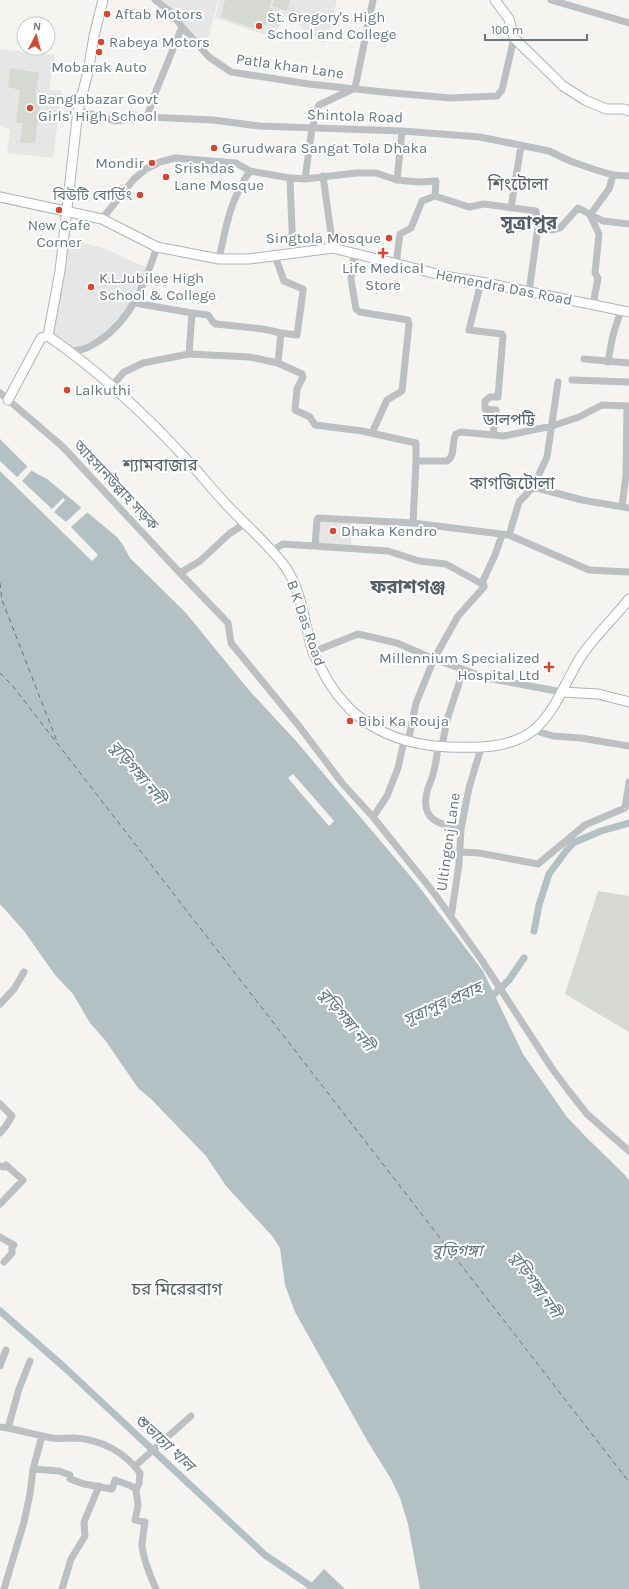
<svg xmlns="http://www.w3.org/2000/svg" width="629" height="1589" font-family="Karla,'Noto Sans Bengali',sans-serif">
  <rect width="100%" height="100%" fill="#f5f4f1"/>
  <!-- built -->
  <path fill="#e5e6e5" d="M 162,0 L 218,0 L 206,47 L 197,40 Z
    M 219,0 L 337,0 L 327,38 L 323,44 L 295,22 L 285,16 L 276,32 L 270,30 L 267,35 L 215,18 Z
    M 0,49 L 55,55 L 49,90 L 62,91 L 53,158 L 7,153 L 10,130 L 0,125 Z
    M 67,239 L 106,249 L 147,268 L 135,303 L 106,336 L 71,351 L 48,336 Z
    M 319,519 L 351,520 L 351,546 L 317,544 Z"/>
  <!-- green -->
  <path fill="#d5d9d1" d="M 225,0 L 272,0 L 269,7 L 273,10 L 262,31 L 221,17 Z
    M 274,0 L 290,0 L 287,11 L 272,6 Z
    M 10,68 L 39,73 L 36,90 L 36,103 L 40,104 L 35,143 L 20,143 L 23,123 L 16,123 L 20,90 L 8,87 Z
    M 598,891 L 629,896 L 629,1032 L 565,994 Z"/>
  <!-- water -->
  <path fill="#b4c1c4" d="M 0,439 L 32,471 L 47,479 L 117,537 L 123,545 L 130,558 L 186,613 L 248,689 L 296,741 L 417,884 L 483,971 L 523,1054 L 567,1117 L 585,1136 L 624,1174 L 629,1180 L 629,1589 L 420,1589 L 408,1524 L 400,1498 L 391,1479 L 368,1442 L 295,1312 L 285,1285 L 280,1248 L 273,1237 L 226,1186 L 206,1156 L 151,1099 L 138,1088 L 105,1040 L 90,1023 L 73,994 L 55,975 L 24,931 L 0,904 Z
    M 324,1569 L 345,1589 L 306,1589 Z"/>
  <!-- pier -->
  <path fill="#f5f4f1" d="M 0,461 L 17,477 L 29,465 L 33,469 L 22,481 L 52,509 L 63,498 L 65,500 L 54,512 L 66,522 L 83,506 L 89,511 L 71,527 L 98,555 L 92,561 L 0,471 Z
    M 293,774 L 334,821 L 329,826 L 288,778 Z"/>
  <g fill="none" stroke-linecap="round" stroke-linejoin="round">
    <!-- canal -->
    <path stroke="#b4c1c4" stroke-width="7" d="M 534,931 L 539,905 L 549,874 L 566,851 L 573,843 L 601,831 L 629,823
      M 488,1000 L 509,980 L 524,958
      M 0,1311 L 64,1367 L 265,1555 L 315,1589"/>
    <!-- ferry -->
    <path stroke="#62787d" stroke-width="1" stroke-dasharray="5 4" stroke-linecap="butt" d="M 0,583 L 2,600 L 58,744
      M 0,673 L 12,685 L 629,1482"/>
    <!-- secondary casing -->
    <g stroke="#aeb4b8" stroke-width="11">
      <path id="secondary" d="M 495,0 L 509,19 L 514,38 L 563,86 L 585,100 L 606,109 L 624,109 L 629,111
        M 0,197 L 102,219 L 157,247 L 219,259 L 249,259 L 333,248 L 449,277 L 481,282 L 629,312
        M 48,336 C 100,372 146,415 188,461 C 201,475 212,489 225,503 C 245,525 269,544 286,568 C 302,592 304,622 312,649 C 314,656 318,662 321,668 C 347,721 390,744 448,747 C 476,748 510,749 534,730 C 557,710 566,679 582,655 C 596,635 614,618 629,599
        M 48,336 L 60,271 L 78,110 L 88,72 L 94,36 L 103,0
        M 8,400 L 41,338 L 48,336
        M 562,692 L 598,694 L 629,702"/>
    </g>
    <!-- street -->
    <path stroke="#bcc0c3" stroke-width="7" d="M 155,0 L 171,12 L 182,27 L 209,57 L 231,72 L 309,84 L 393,93 L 451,98 L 497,96 L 502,90 L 514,38
      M 551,0 L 629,23
      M 78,110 L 115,121 L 147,117 L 213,120 L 259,126 L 402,131 L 480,137 L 549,151 L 570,161 L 596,170 L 613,175 L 629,176
      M 147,117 L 156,91 L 182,27
      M 323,176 L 333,248
      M 290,178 L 293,254
      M 305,179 L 312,128 L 319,105 L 355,88 L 373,0
      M 397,180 L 402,131
      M 435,196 L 469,207 L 484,204 L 536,211 L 538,227 L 529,292
      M 511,208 L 521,146
      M 102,219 L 134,179 L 146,169 L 160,162 L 175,158 L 236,163 L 250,171 L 290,178 L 305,179 L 356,173 L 376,173 L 397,180 L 419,182 L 436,181 L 435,196
      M 538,227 L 553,230 L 560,228 L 578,208 L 603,221 L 629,224
      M 354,253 L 351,279 L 356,309 L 360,312 L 408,320 L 409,324 L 402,391 L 387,400 L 372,433
      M 275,256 L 284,281 L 303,289 L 303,291 L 297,335 L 281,333 L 278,363
      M 219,259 C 226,226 230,200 250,171
      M 396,264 L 400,234 L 411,228 L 422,201 L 435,196
      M 481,282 L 469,330 L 502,334 L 503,336 L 498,397 L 490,397 L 485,401 L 485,409 L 496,410 L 493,435
      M 135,303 L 192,313 L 189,354
      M 593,305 L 598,278 L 595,273 L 599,234 L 590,215 L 609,189 L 613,175
      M 192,313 L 208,315 L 213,322 L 216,324 L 263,329 L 281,333
      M 71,351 C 85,350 87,348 99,341 C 132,319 145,283 157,247
      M 584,359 L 629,363
      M 608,362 C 610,352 611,342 614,332 C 616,324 619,318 621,310
      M 572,380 L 629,382
      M 112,386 L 124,372 L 143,363 L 189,354 L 250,357 L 278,363 L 302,374 L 303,377 L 297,389 L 295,410 L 310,417 L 315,425 L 362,431 L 416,443 L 416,461 L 447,461 C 456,456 451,442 456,434 L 461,432 L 504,436 L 552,426 L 579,417 L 602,405 L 629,406
      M 0,393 L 63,447 L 180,573 L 228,623 L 231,643 L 299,726 L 342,783 L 373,817 L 434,893 L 481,959 L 551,1067 L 568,1090 L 587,1114 L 629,1151
      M 533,487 L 582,500 L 629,508
      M 622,507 L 626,475 L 627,406
      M 413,523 L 416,461
      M 509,535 L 519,502 L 533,487 L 547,457 L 558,382
      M 315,546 L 317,520 L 318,518 L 413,523 L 509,535 L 589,570 L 629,572
      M 271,551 L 283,544 L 388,551 L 419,561 L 446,564 L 484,585 L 484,587 L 458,616 L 434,659 L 416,703 L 408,742
      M 180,573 L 200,561 L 229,534 L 244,524
      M 482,583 L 495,555 L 502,535
      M 313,652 L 358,634 L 397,643 L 434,659 L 487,678 L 562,692
      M 533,730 L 553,736 L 581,738 L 629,746
      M 438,746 C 437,755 436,765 433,774 C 432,780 428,786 427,792 C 420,820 439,824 461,829
      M 442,746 L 447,720 L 463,671
      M 373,817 L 387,796 L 398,768 L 404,741
      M 460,852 L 479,853 L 538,864 L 585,825 L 625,808 L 629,782
      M 451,917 L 459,864 L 461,829 L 469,788 L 481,748
      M 0,1004 L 14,989 L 24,972
      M 0,1104 L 12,1116 L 6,1126 L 0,1133
      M 0,1166 L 4,1167 L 6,1165 L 23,1180 L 0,1204
      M 0,1237 L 14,1245 L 12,1248 L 12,1253 L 4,1262
      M 0,1366 L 6,1350
      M 0,1427 C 18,1429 34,1435 52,1438 C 60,1439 66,1438 74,1438 C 100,1439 125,1452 140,1473 L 139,1484 L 136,1489 L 138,1506 L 135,1520 L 145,1522 C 144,1530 142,1539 142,1547 C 144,1562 150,1575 156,1589
      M 8,1428 L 19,1389 L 30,1361
      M 135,1466 L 191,1416
      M 33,1469 L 59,1471 L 70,1475 L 70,1479 L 84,1484 L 112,1489 L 115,1480 L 129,1485 L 136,1489
      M 4,1589 L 24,1522 L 30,1494 L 33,1469 L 42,1436
      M 62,1589 L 71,1559 L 85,1536 L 84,1522 L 99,1486"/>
    <!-- secondary -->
    <use href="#secondary" stroke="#fff" stroke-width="9"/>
  </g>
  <!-- markers -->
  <g fill="#d34733" stroke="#fff" stroke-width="1.5">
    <circle cx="107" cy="14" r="4"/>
    <circle cx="259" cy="26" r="4"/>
    <circle cx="101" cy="42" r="4"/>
    <circle cx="99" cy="52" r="4"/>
    <circle cx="30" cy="108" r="4"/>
    <circle cx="214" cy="148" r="4"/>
    <circle cx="152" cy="163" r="4"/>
    <circle cx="166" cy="177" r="4"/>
    <circle cx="140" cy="195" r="4"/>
    <circle cx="59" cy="210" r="4"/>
    <circle cx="389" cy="238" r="4"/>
    <path d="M381 247h4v4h4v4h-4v4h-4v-4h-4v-4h4z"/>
    <circle cx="91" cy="287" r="4"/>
    <circle cx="67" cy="390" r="4"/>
    <circle cx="333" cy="531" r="4"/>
    <path d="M547 661h4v4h4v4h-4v4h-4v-4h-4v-4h4z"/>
    <circle cx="350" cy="721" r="4"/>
  </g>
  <g text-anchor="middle" stroke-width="4" stroke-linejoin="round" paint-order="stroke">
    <!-- poi labels -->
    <g font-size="15" fill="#667780" stroke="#fff" text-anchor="start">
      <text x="115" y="19">Aftab Motors</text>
      <text x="267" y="22">St. Gregory's High<tspan x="267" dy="17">School and College</tspan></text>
      <text x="109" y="47">Rabeya Motors</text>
      <text x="99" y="72" text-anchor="middle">Mobarak Auto</text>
      <text x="38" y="104">Banglabazar Govt<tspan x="38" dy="17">Girls' High School</tspan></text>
      <text x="222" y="153">Gurudwara Sangat Tola Dhaka</text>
      <text x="144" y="168" text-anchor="end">Mondir</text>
      <text x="174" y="173">Srishdas<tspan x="174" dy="17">Lane Mosque</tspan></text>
      <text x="132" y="200" text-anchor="end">বিউটি বোর্ডিং</text>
      <text x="59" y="230" text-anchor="middle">New Cafe<tspan x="59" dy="17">Corner</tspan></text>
      <text x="381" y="243" text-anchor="end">Singtola Mosque</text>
      <text x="383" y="273" text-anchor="middle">Life Medical<tspan x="383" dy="17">Store</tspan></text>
      <text x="99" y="283">K.L.Jubilee High<tspan x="99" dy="17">School &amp; College</tspan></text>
      <text x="75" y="395">Lalkuthi</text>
      <text x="341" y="536">Dhaka Kendro</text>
      <text x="540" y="663" text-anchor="end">Millennium Specialized<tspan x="540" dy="17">Hospital Ltd</tspan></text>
      <text x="358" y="726">Bibi Ka Rouja</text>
    </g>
    <!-- street labels -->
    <g font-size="15" fill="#667780" stroke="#fff">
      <text transform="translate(290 66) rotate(8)" y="5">Patla khan Lane</text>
      <text transform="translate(355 116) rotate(2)" y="5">Shintola Road</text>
      <text transform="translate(504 287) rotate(11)" y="5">Hemendra Das Road</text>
      <text transform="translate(116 485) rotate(47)" y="5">আহসানউল্লাহ সড়ক</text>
      <text transform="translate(306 623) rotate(71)" y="5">B K Das Road</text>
      <text transform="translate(448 842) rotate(-82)" y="5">Ultingonj Lane</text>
    </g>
    <!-- neighbourhood labels -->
    <g font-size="16" fill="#546066" stroke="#fff">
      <text x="509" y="425">ডালপট্টি</text>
    </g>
    <!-- water labels -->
    <g font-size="16" font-style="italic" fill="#62787d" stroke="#fff">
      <text transform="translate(138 772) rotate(50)" y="6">বুড়িগঙ্গা নদী</text>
      <text transform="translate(442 1003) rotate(-24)" y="6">সূত্রাপুর প্রবাহ</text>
      <text transform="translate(347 1019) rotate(50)" y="6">বুড়িগঙ্গা নদী</text>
      <text x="457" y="1256">বুড়িগঙ্গা</text>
      <text transform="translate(536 1284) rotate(55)" y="6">বুড়িগঙ্গা নদী</text>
      <text transform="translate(165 1442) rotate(43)" y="6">শুভাঢ্যা খাল</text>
    </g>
    <!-- quarter labels -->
    <g font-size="17" fill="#546066" stroke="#fff">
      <text x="518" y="190">শিংটোলা</text>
      <text x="160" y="471">শ্যামবাজার</text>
      <text x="512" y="489">কাগজিটোলা</text>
      <text x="177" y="1295">চর মিরেরবাগ</text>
    </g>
    <!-- district labels -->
    <g font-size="19" font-weight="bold" fill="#546066" stroke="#fff">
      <text x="529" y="229">সূত্রাপুর</text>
      <text x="408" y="593">ফরাশগঞ্জ</text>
    </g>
  </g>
  <!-- north arrow -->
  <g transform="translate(36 36) rotate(6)"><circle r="19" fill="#ffffff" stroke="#c2c9cc"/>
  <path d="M0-3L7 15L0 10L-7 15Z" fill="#d34733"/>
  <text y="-6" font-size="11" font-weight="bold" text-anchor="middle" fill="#667780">N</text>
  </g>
  <!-- scale -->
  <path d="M485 34v6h102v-6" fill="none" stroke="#667780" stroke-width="2"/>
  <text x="491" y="34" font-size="12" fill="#667780" stroke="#ffffff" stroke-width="3" paint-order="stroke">100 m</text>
</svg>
